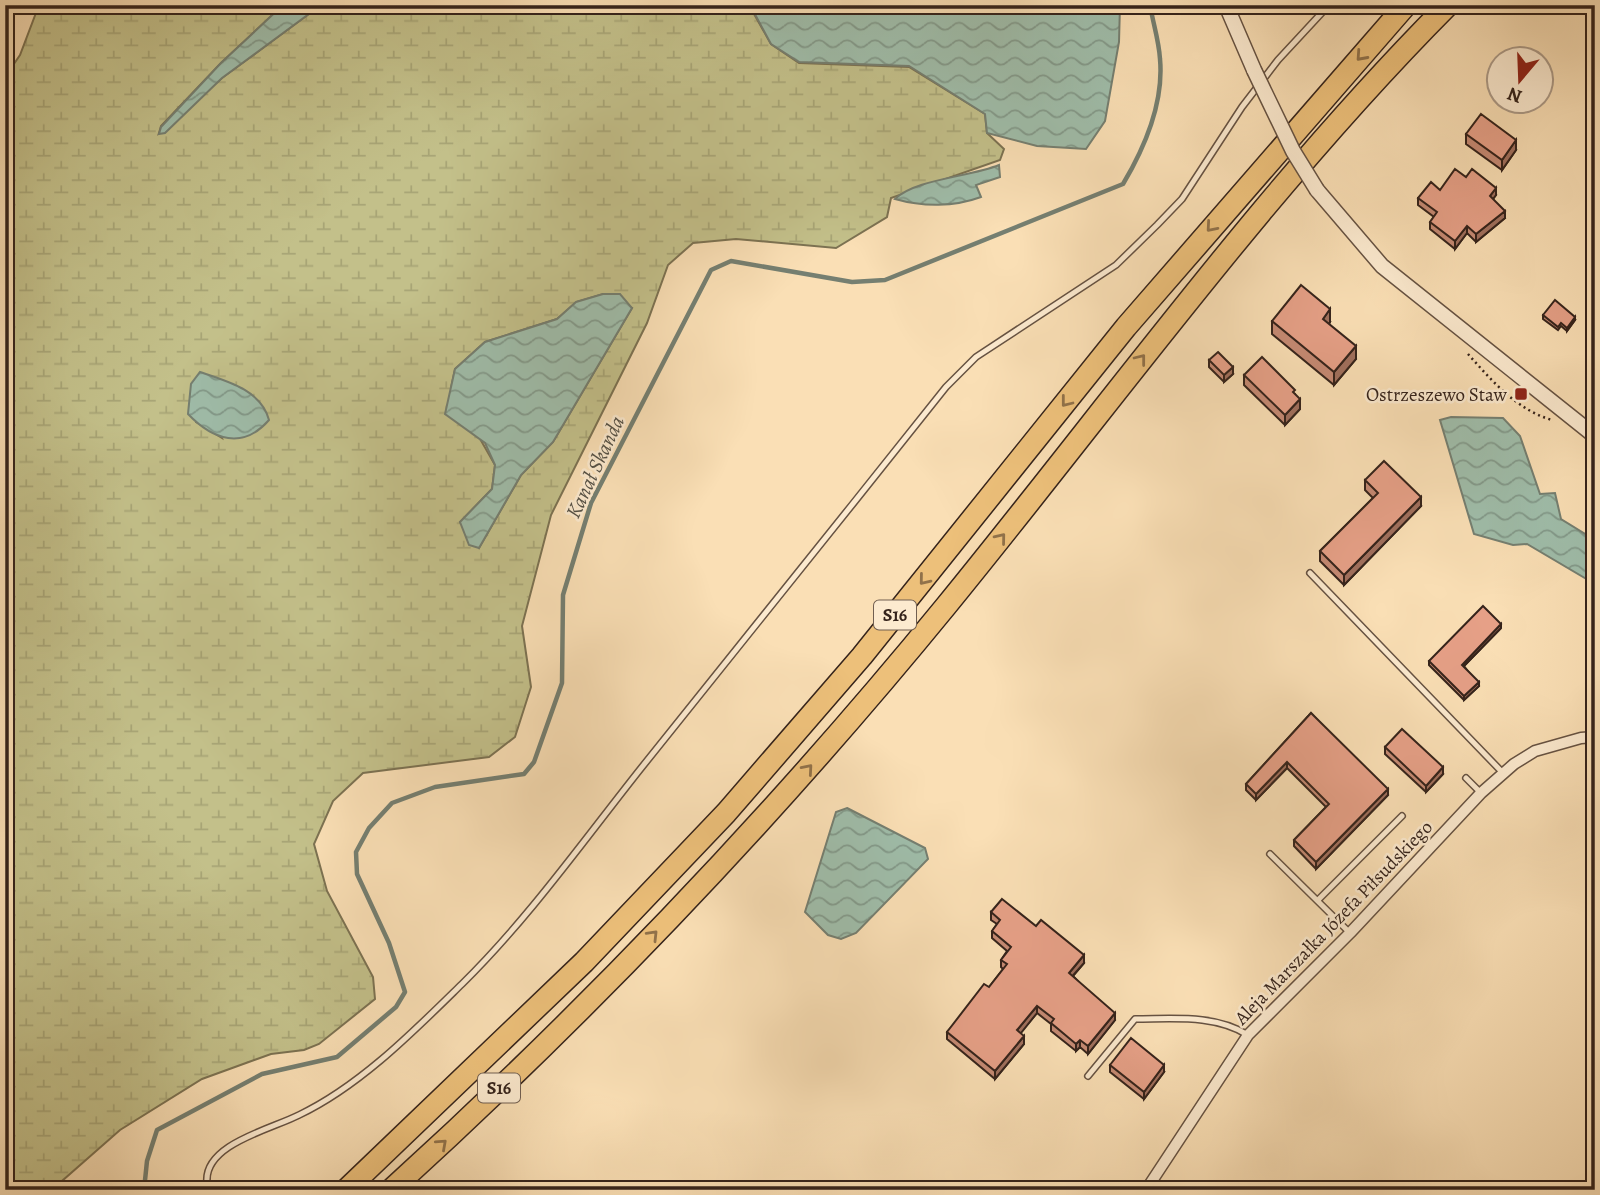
<svg xmlns="http://www.w3.org/2000/svg" width="1600" height="1195" font-family="Alegreya,serif">
  <defs>
    <pattern id="wetland-marsh" width="20" height="14" patternUnits="userSpaceOnUse" patternTransform="scale(1.75)"><rect width="20" height="14" fill="#c3c08a"/><path d="M1 5h8M5 5V1M11 12h8M15 12V8" fill="none" stroke="#a8a576"/></pattern>
    <pattern id="water-waves" width="16" height="10" patternUnits="userSpaceOnUse" patternTransform="scale(1.75)"><rect width="16" height="10" fill="#9fbdaa"/><path d="M0 5q4-4 8 0t8 0" fill="none" stroke="#82998a"/></pattern>
  </defs>
  <rect width="100%" height="100%" fill="#fadfb5"/>
  <filter id="stains"><feTurbulence type="fractalNoise" baseFrequency=".00286" numOctaves="4"/><feColorMatrix values="0 0 0 0 .2 0 0 0 0 .09 0 0 0 0 .02 0 0 0 .5 -.17"/></filter>
  <radialGradient id="worn" r=".72"><stop offset=".6" stop-color="#630" stop-opacity="0"/><stop offset="1" stop-color="#630" stop-opacity=".3"/></radialGradient>
  <!-- wetland -->
  <path fill="url(#wetland-marsh)" stroke="#7c7252" stroke-width="2" fill-rule="evenodd" d="M 39,5 L 283,5 L 221,63 L 161,126 L 159,133 L 222,78 L 321,5 L 749,5 L 771,44 L 799,63 L 909,67 L 985,114 L 987,133 L 1004,149 L 1000,160 L 891,198 L 887,217 L 836,248 L 736,239 L 693,243 L 668,265 L 647,323 L 551,515 L 522,626 L 531,687 L 515,737 L 489,757 L 363,773 L 333,801 L 314,844 L 327,891 L 373,977 L 375,999 L 319,1044 L 304,1050 L 271,1054 L 202,1079 L 120,1130 L 62,1181 L 56,1190 L 5,1190 L 5,77 L 20,55 ZM 603,294 L 632,308 L 553,442 L 521,475 L 479,548 L 460,522 L 492,489 L 495,465 L 451,388 L 455,369 L 485,342 L 557,319 L 577,302 ZM 200,372 L 222,438 L 196,422 Z"/>
  <!-- water -->
  <path fill="url(#water-waves)" stroke="#757f71" stroke-width="2" d="M 283,5 L 321,5 L 222,78 L 165,133 L 159,134 L 161,127 L 221,63 Z
    M 750,5 L 1120,5 L 1119,42 L 1105,121 L 1086,149 L 1037,146 L 987,133 L 985,114 L 909,66 L 799,62 L 771,44 Z
    M 999,165 L 1000,177 L 976,185 L 981,197 C 954,207 923,207 895,199 C 915,179 970,177 999,165 Z
    M 603,294 L 620,294 L 632,308 L 553,442 L 521,475 L 479,548 L 469,545 L 460,522 L 492,489 L 495,465 L 485,443 L 445,414 L 455,369 L 485,342 L 557,319 L 576,302 Z
    M 200,372 C 227,381 261,390 269,420 C 243,450 213,440 188,414 L 191,384 Z
    M 1451,417 L 1503,418 L 1520,436 L 1540,494 L 1555,493 L 1561,519 L 1595,540 L 1595,584 L 1527,544 L 1513,545 L 1474,534 L 1440,420 Z
    M 847,808 L 925,848 L 928,859 L 856,933 L 841,939 L 828,935 L 805,912 L 836,812 Z"/>
  <g fill="none" stroke-linecap="round" stroke-linejoin="round">
    <!-- stream -->
    <path stroke="#757f71" stroke-width="4.5" d="M 144,1190 L 147,1161 L 157,1130 L 262,1074 L 337,1057 L 396,1007 L 405,992 L 389,943 L 357,874 L 356,852 L 369,828 L 392,803 L 435,787 L 524,774 L 534,762 L 562,683 L 563,595 L 591,503 L 711,270 L 731,261 L 852,282 L 885,280 L 1123,184 C 1145,147 1164,103 1160,59 C 1159,41 1153,23 1150,5"/>
    <!-- service casing -->
    <g stroke="#665242" stroke-width="8">
      <path id="service" d="M 1310,573 L 1503,773
        M 1466,778 L 1481,793
        M 1270,854 L 1350,933
        M 1318,900 L 1402,816
        M 1088,1076 L 1135,1019 C 1173,1019 1214,1014 1248,1035
        M 207,1182 C 204,1144 272,1129 299,1115 C 360,1086 414,1031 462,984 C 529,918 584,840 642,767 C 743,641 845,514 946,387 L 976,357 L 1116,265 L 1157,225 L 1182,199 L 1242,107 L 1278,60 L 1329,5"/>
    </g>
    <!-- minor casing -->
    <g stroke="#665242" stroke-width="13">
      <path id="minor" d="M 1146,1190 L 1248,1035 L 1350,933 L 1481,793 L 1514,764 L 1535,751 L 1581,738 L 1595,737"/>
    </g>
    <!-- tertiary casing -->
    <g stroke="#665242" stroke-width="17">
      <path id="tertiary" d="M 1226,5 L 1254,70
        M 1317,190 L 1382,266 L 1595,436"/>
    </g>
    <!-- motorway casing -->
    <g stroke="#35231b" stroke-width="24">
      <path id="motorway" d="M 346,1190 L 584,962 L 726,813 L 862,656 L 1126,327 L 1406,5
        M 391,1190 C 590,1009 776,814 946,606 C 1111,404 1264,190 1448,5"/>
    </g>
    <!-- path -->
    <path stroke="#35231b" stroke-width="2.5" stroke-dasharray="2 3.5" stroke-linecap="butt" d="M 1468,354 C 1492,381 1517,410 1552,420"/>
    <!-- service -->
    <use href="#service" stroke="#fceacf" stroke-width="5"/>
    <!-- minor -->
    <use href="#minor" stroke="#fceacf" stroke-width="10"/>
    <!-- tertiary -->
    <use href="#tertiary" stroke="#fceacf" stroke-width="14"/>
    <!-- motorway -->
    <use href="#motorway" stroke="#edc07a" stroke-width="21"/>
    <!-- tertiary-bridge casing -->
    <g stroke="#665242" stroke-width="17" stroke-linecap="butt">
      <path id="tertiary-bridge" d="M 1254,70 L 1293,151 L 1317,190"/>
    </g>
    <!-- tertiary-bridge -->
    <use href="#tertiary-bridge" stroke="#fceacf" stroke-width="14"/>
  </g>
  <!-- wall -->
  <path fill="#c68a74" stroke="#35231b" stroke-width="2" d="M 1466,134 L 1516,150 L 1502,170 L 1466,144 Z
    M 1466,177 L 1496,195 L 1493,199 L 1505,218 L 1476,242 L 1467,233 L 1455,249 L 1430,229 L 1430,222 L 1434,217 L 1418,205 L 1418,198 L 1440,190 Z
    M 1543,315 L 1575,320 L 1567,331 L 1561,326 L 1558,330 L 1543,319 Z
    M 1272,321 L 1330,322 L 1329,324 L 1356,359 L 1334,385 L 1272,334 Z
    M 1209,360 L 1233,374 L 1224,382 L 1209,367 Z
    M 1244,375 L 1295,394 L 1300,409 L 1285,425 L 1244,385 Z
    M 1365,480 L 1421,506 L 1344,585 L 1320,561 L 1320,551 L 1373,498 L 1365,490 Z
    M 1501,628 L 1464,666 L 1479,686 L 1464,700 L 1429,665 L 1429,661 Z
    M 1311,713 L 1388,795 L 1316,869 L 1294,846 L 1294,840 L 1326,807 L 1287,768 L 1256,800 L 1246,790 L 1246,784 Z
    M 1385,747 L 1443,774 L 1426,792 L 1385,754 Z
    M 991,912 L 1084,963 L 1073,976 L 1115,1020 L 1088,1054 L 1080,1047 L 1076,1051 L 1051,1031 L 1051,1024 L 1037,1013 L 1020,1033 L 1024,1044 L 995,1079 L 947,1039 L 947,1032 L 989,987 L 1003,969 L 1001,967 L 1001,960 L 1007,951 L 992,938 L 992,931 L 997,924 L 991,920 Z
    M 1110,1065 L 1164,1072 L 1144,1099 L 1110,1072 Z"/>
  <!-- shaded-wall -->
  <path fill="#a1705e" stroke="#35231b" stroke-width="2" d="M 1516,140 L 1516,150 L 1502,170 L 1502,160 Z
    M 1496,188 L 1496,195 L 1490,203 L 1490,196 Z
    M 1505,211 L 1505,218 L 1476,242 L 1476,234 Z
    M 1467,226 L 1467,233 L 1455,249 L 1455,241 Z
    M 1330,309 L 1330,322 L 1323,332 L 1323,319 Z
    M 1575,317 L 1575,320 L 1567,331 L 1567,328 Z
    M 1356,346 L 1356,359 L 1334,385 L 1334,372 Z
    M 1233,367 L 1233,374 L 1224,382 L 1224,375 Z
    M 1300,399 L 1300,409 L 1285,425 L 1285,415 Z
    M 1421,497 L 1421,506 L 1344,585 L 1344,575 Z
    M 1501,624 L 1501,628 L 1462,668 L 1462,665 Z
    M 1479,682 L 1479,686 L 1464,700 L 1464,696 Z
    M 1287,762 L 1287,768 L 1256,800 L 1256,794 Z
    M 1443,767 L 1443,774 L 1426,792 L 1426,786 Z
    M 1388,789 L 1388,795 L 1316,869 L 1316,862 Z
    M 1084,955 L 1084,963 L 1069,980 L 1069,973 Z
    M 1037,1006 L 1037,1013 L 1017,1038 L 1017,1030 Z
    M 1115,1013 L 1115,1020 L 1088,1054 L 1088,1046 Z
    M 1024,1036 L 1024,1044 L 995,1079 L 995,1071 Z
    M 1080,1040 L 1080,1047 L 1076,1051 L 1076,1044 Z
    M 1164,1065 L 1164,1072 L 1144,1099 L 1144,1092 Z"/>
  <!-- building -->
  <path fill="#e6a087" stroke="#35231b" stroke-width="2" d="M 1481,114 L 1516,140 L 1502,160 L 1466,134 Z
    M 1455,169 L 1466,177 L 1472,169 L 1496,188 L 1490,196 L 1505,211 L 1476,234 L 1467,226 L 1455,241 L 1430,222 L 1437,212 L 1418,198 L 1431,182 L 1440,190 Z
    M 1301,285 L 1330,309 L 1323,319 L 1356,346 L 1334,372 L 1272,321 Z
    M 1555,300 L 1575,317 L 1567,328 L 1561,323 L 1558,327 L 1543,315 Z
    M 1218,352 L 1233,367 L 1224,375 L 1209,360 Z
    M 1262,357 L 1295,390 L 1293,392 L 1300,399 L 1285,415 L 1244,375 Z
    M 1384,461 L 1421,497 L 1344,575 L 1320,551 L 1378,493 L 1365,480 Z
    M 1483,606 L 1501,624 L 1462,665 L 1479,682 L 1464,696 L 1429,661 Z
    M 1311,713 L 1388,789 L 1316,862 L 1294,840 L 1329,804 L 1287,762 L 1256,794 L 1246,784 Z
    M 1402,729 L 1443,767 L 1426,786 L 1385,747 Z
    M 1002,899 L 1036,926 L 1041,920 L 1084,955 L 1069,973 L 1115,1013 L 1088,1046 L 1080,1040 L 1076,1044 L 1051,1023 L 1054,1019 L 1037,1006 L 1017,1030 L 1024,1036 L 995,1071 L 947,1032 L 984,984 L 989,987 L 1007,964 L 1001,960 L 1011,947 L 992,931 L 1000,920 L 991,912 Z
    M 1131,1038 L 1164,1065 L 1144,1092 L 1110,1065 Z"/>
  <!-- one-way arrows -->
  <defs><path id="oneway-chevron" d="M-2-3.5L2.5 0L-2 3.5" fill="none" stroke-width="1.6" stroke-linecap="round" stroke-linejoin="round" transform="scale(1.75)"/></defs>
  <g stroke="#91724a">
    <use href="#oneway-chevron" transform="translate(1361 56) rotate(132)"/>
    <use href="#oneway-chevron" transform="translate(1211 227) rotate(131)"/>
    <use href="#oneway-chevron" transform="translate(1141 359) rotate(-52)"/>
    <use href="#oneway-chevron" transform="translate(1066 402) rotate(128)"/>
    <use href="#oneway-chevron" transform="translate(1001 538) rotate(-51)"/>
    <use href="#oneway-chevron" transform="translate(924 580) rotate(129)"/>
    <use href="#oneway-chevron" transform="translate(808 769) rotate(-49)"/>
    <use href="#oneway-chevron" transform="translate(653 935) rotate(-46)"/>
    <use href="#oneway-chevron" transform="translate(442 1144) rotate(-42)"/>
  </g>
  <!-- markers -->
  <rect fill="#8f2418" stroke="#fceacf" stroke-width="2.5" x="1514" y="387" width="14" height="14" rx="3.5"/>
  <g text-anchor="middle" stroke-width="5" stroke-linejoin="round" paint-order="stroke">
    <!-- shield labels -->
    <g fill="#fceacf" stroke="#715f51" stroke-width="2">
      <rect x="874" y="600.5" width="42" height="29" rx="5"/>
      <rect x="478" y="1073.5" width="42" height="29" rx="5"/>
    </g>
    <g font-size="18" font-weight="bold" fill="#35231b">
      <text x="895" y="621">S16</text>
      <text x="499" y="1094">S16</text>
    </g>
    <!-- poi labels -->
    <g font-size="19" fill="#35231b" stroke="#fceacf" text-anchor="end">
      <text x="1507" y="401">Ostrzeszewo Staw</text>
    </g>
    <!-- street labels -->
    <g font-size="19" fill="#35231b" stroke="#fceacf">
      <text transform="translate(1333 922) rotate(-46)" y="7">Aleja Marszałka Józefa Piłsudskiego</text>
    </g>
    <!-- water labels -->
    <g font-size="21" font-style="italic" fill="#555146" stroke="#fceacf">
      <text transform="translate(595 467) rotate(-65)" y="7">Kanał Skanda</text>
    </g>
  </g>
  <!-- margin -->
  <rect width="1600" height="1195" fill="none" stroke="#fadfb5" stroke-width="28"/>
  <rect x="7" y="7" width="1586" height="1181" fill="none" stroke="#35231b" stroke-width="3.5"/>
  <rect x="14" y="14" width="1572" height="1167" fill="none" stroke="#35231b" stroke-width="2"/>
  <!-- north arrow -->
  <g transform="translate(1520 80) rotate(199)"><circle r="33" fill="#fceacf" stroke="#ac9a87" stroke-width="2"/>
  <path d="M0-5L12 26L0 18L-12 26Z" fill="#8f2418"/>
  <text y="-10" font-size="19" font-weight="bold" text-anchor="middle" fill="#35231b">N</text>
  </g>
  <rect width="100%" height="100%" filter="url(#stains)"/>
  <rect width="100%" height="100%" fill="url(#worn)"/>
</svg>
